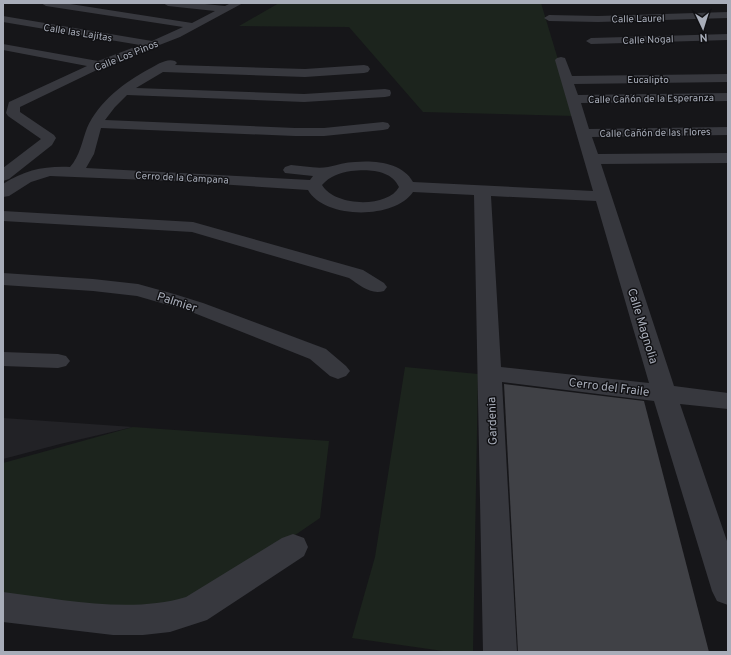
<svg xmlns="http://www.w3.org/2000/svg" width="731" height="655" font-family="Overpass,sans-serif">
  <rect width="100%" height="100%" fill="#161619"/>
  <!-- built -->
  <path fill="#222226" d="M 3,418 L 133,427 L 60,444 L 3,459 Z"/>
  <!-- green -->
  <path fill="#1c241d" d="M 279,3 L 541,3 L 575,116 L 423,112 L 349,27 L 239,26 Z
    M 405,367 L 478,374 L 473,652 L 450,652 L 352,638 L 375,557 Z
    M 133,427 L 329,441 L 320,518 L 155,631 L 3,622 L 3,463 Z"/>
  <!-- building -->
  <path fill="#404146" d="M 504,384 L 644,401 L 709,652 L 518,652 Z"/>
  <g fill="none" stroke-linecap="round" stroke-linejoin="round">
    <!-- street -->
    <path fill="#37383e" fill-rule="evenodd" d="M 41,3 L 64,3 L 192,23 L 215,11 L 168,6 L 163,3 L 195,3 L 225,6 L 231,3 L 243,3 L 180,37 L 103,67 L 20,107 L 20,112 L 54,135 L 56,138 L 52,145 L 9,179 L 3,181 L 3,168 L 41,139 L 8,116 L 6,113 L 9,102 L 87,66 L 3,50 L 3,44 L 98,61 L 140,45 L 3,22 L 3,16 L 152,41 L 183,27 L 46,6 Z
      M 728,12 L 728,18 L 598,22 L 549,21 L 544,18 L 549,15 L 598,16 Z
      M 728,34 L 728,40 L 591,44 L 586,41 L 591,38 Z
      M 561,57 L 565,58 L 572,76 L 728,74 L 728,82 L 574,84 L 578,95 L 728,93 L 728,101 L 581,103 L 589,129 L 728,127 L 728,135 L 592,137 L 598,154 L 728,153 L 728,163 L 601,164 L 674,386 L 728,393 L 728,409 L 680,404 L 728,544 L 728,605 L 717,601 L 712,591 L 654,401 L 502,382 L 517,652 L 483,652 L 474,195 L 413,192 C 394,220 324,219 308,190 L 172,181 L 50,176 L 31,182 L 9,196 L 3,197 L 3,184 C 25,170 44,166 70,167 C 80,156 82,141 87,128 C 99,101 125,82 149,69 C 157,65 166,58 175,61 L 177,63 L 175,65 L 305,69 L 364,65 L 368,66 L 370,69 L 368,72 L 364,73 L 305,77 L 163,72 L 136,88 L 304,94 L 385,89 L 390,90 L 391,93 L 390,96 L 385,97 L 304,102 L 127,95 L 115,107 L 105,120 L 295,128 L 324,128 L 383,122 L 388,123 L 390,126 L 388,129 L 383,130 L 324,136 L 295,136 L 101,128 L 94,154 L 86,168 L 310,180 L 313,176 L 285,173 L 283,170 L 285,167 L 291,165 C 303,166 317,169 328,167 C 337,165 346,162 355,162 C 375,160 403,163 413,182 L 593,191 L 555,60 L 557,58 ZM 351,171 C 367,169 391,169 399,187 C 388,208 335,207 322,185 C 330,176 339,173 351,171 ZM 491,196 L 596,201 L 649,383 L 501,367 Z
      M 3,211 L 193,222 L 363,270 L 384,283 L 387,287 L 384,291 C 370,295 360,285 349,278 L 192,232 L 3,221 Z
      M 3,273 L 93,279 L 138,284 L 174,294 L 203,303 L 326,349 L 346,366 L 350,371 L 346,376 L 338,379 L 330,376 L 310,359 L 189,311 L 137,296 L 93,291 L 3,285 Z
      M 3,352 L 58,354 L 66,356 L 70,361 L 66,366 L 58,368 L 3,366 Z
      M 293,534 L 304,538 L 308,547 L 304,556 L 207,620 L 170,632 L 143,635 L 113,635 L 3,622 L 3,592 C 61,599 130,614 186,597 L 282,538 Z"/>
  </g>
  <g text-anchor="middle" stroke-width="3" stroke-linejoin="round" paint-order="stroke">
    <!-- far-street labels -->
    <g font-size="10" fill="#a8adb9" stroke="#111114">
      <text transform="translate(638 18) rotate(-1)" y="4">Calle Laurel</text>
      <text transform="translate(78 32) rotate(9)" y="4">Calle las Lajitas</text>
      <text transform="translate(648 39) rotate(-2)" y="4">Calle Nogal</text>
      <text transform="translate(126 55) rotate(-22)" y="4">Calle Los Pinos</text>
      <text x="648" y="83">Eucalipto</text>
      <text transform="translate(651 98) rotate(-1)" y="4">Calle Cañón de la Esperanza</text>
      <text transform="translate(655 132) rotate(-1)" y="4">Calle Cañón de las Flores</text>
      <text transform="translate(182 177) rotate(3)" y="4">Cerro de la Campana</text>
    </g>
    <!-- street labels -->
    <g font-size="12" fill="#a8adb9" stroke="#111114">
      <text transform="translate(177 302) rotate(18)" y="4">Palmier</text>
      <text transform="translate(643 326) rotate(73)" y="4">Calle Magnolia</text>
      <text transform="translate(609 387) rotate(7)" y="4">Cerro del Fraile</text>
      <text transform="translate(492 421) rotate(-92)" y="4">Gardenia</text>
    </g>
  </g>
  <!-- border -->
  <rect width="731" height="655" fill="none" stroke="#a8adb9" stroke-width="8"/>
  <!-- north arrow -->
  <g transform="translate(703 28) rotate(176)" stroke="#111114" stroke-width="3" paint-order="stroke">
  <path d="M0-3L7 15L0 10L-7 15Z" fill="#a8adb9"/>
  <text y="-6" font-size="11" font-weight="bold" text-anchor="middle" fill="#a8adb9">N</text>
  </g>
</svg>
